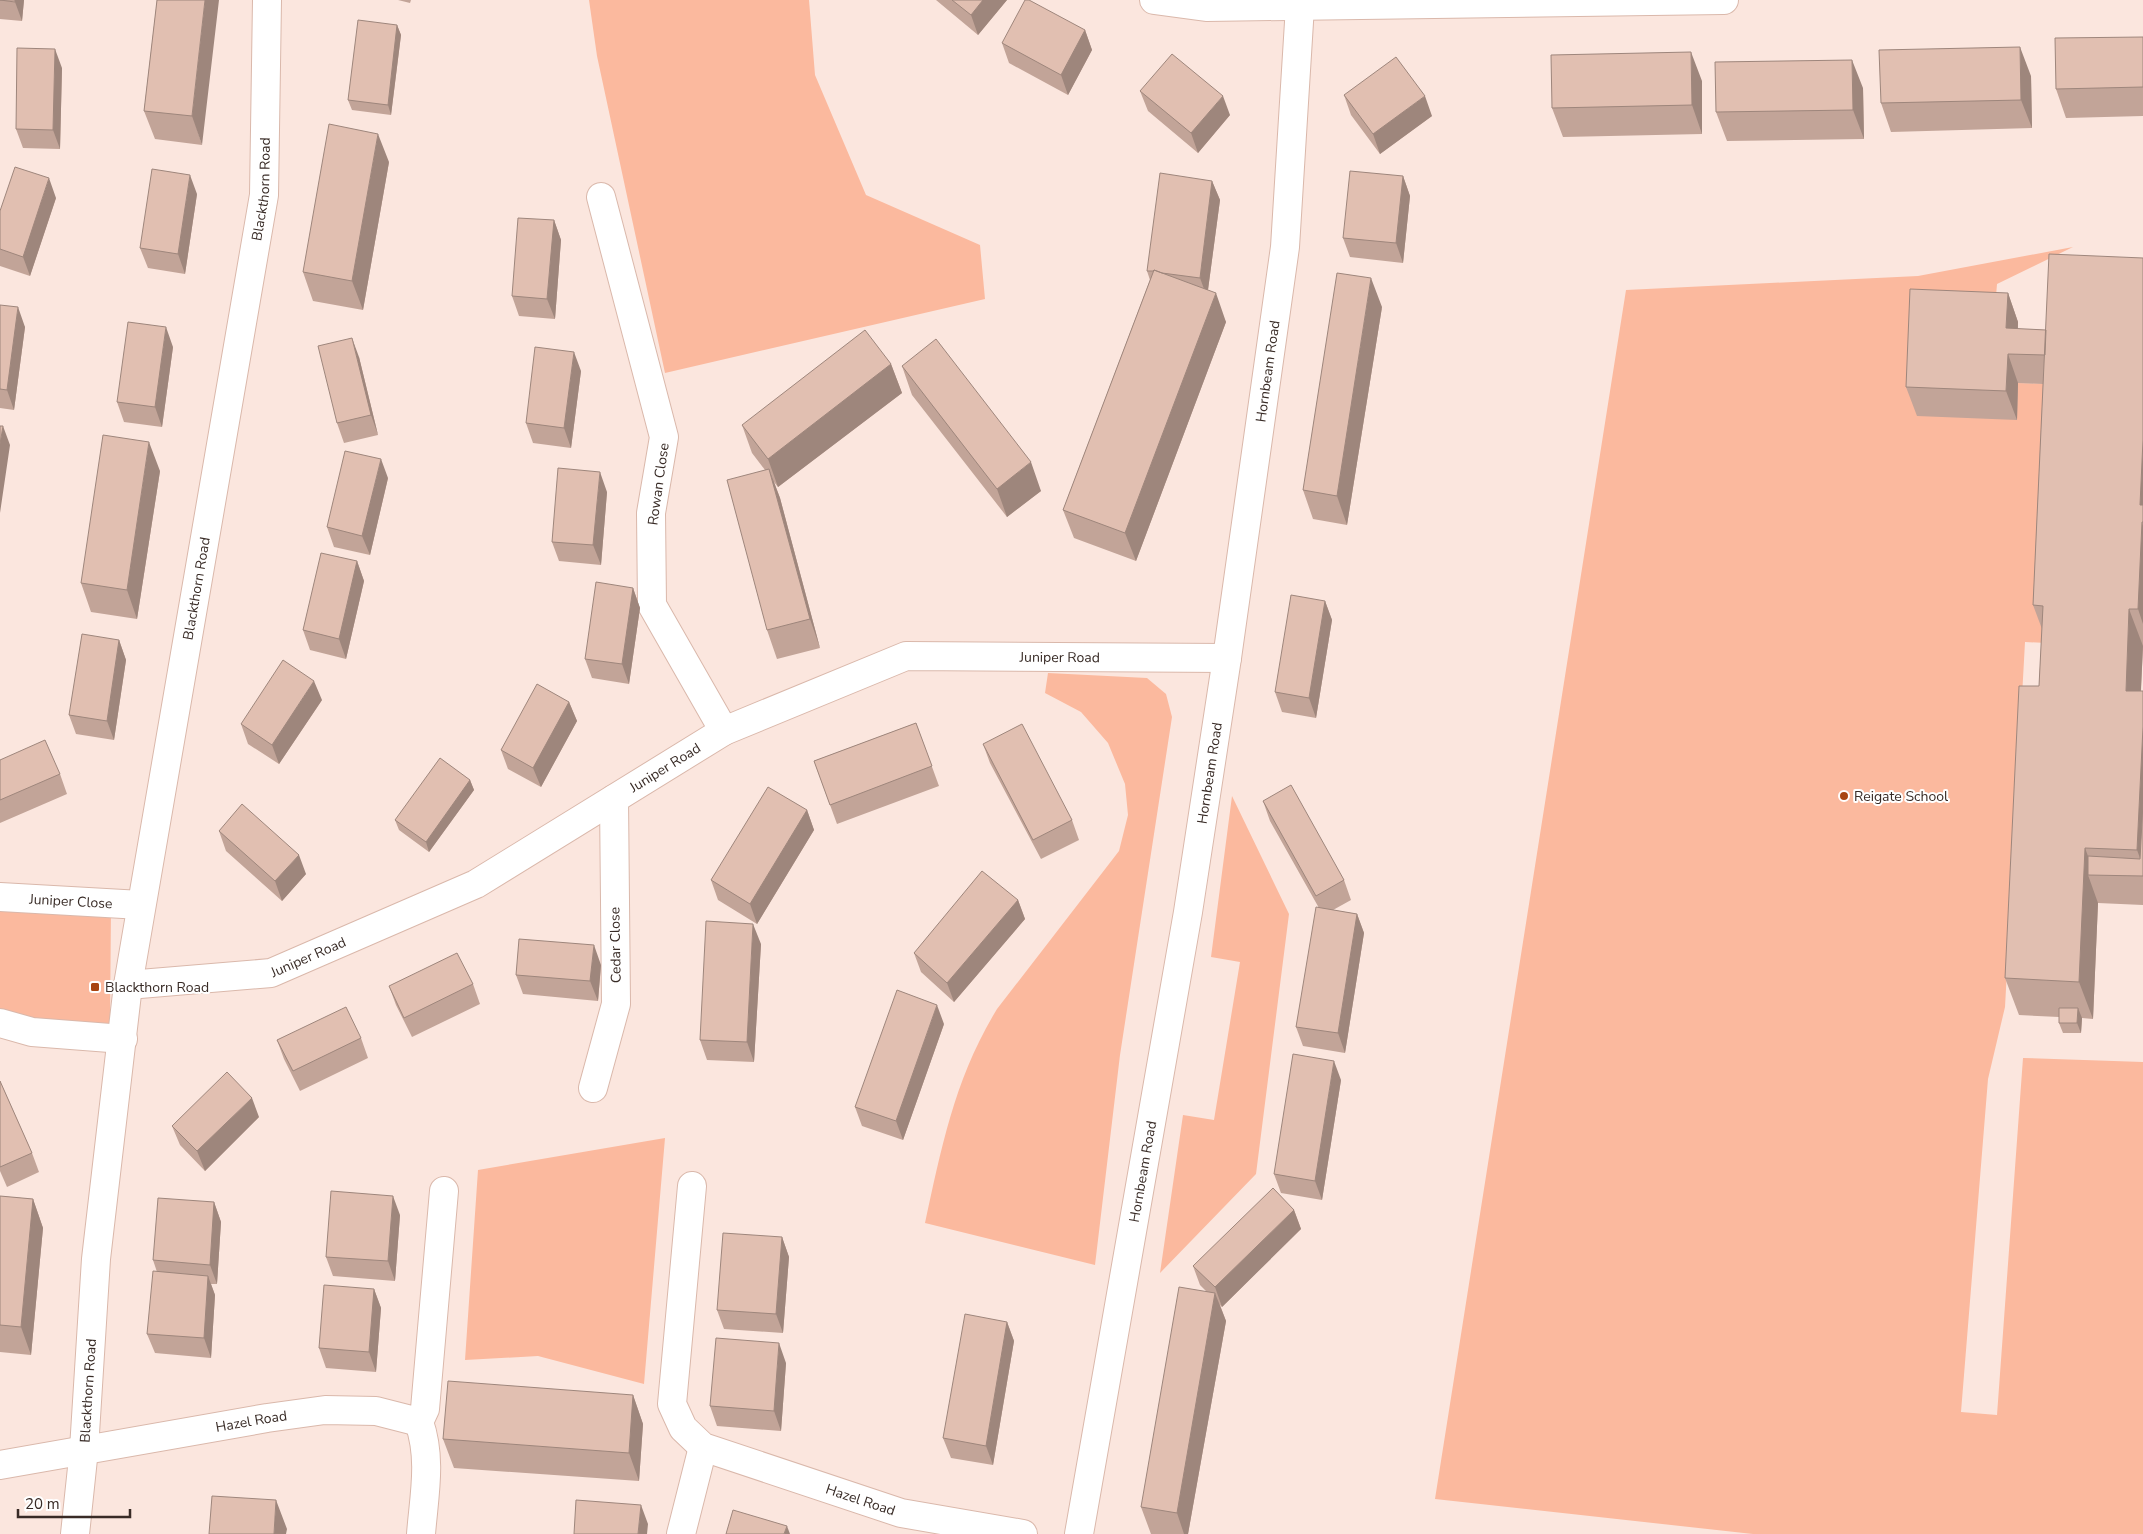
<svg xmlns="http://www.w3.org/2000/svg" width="2143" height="1534" font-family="'Nunito Sans',sans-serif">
  <rect width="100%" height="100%" fill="#fbe6de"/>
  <!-- green -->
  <path fill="#fbb99e" d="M 589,0 L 809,0 L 815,75 L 866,195 L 980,245 L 985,299 L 665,373 L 597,56 Z
    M 2073,247 L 1997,284 L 1994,321 L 2018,383 L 2059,384 L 2047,643 L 2025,642 L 2005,1007 L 1988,1079 L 1961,1412 L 1997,1415 L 2023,1058 L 2143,1062 L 2143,1534 L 1753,1534 L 1435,1499 L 1626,290 L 1918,276 Z
    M 1048,673 L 1147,678 L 1166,694 L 1172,717 L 1120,1055 L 1095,1265 L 925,1223 C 942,1145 955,1078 997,1009 L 1119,851 L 1128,815 L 1125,784 L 1108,743 L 1081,712 L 1045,693 Z
    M 1232,796 L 1289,914 L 1256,1174 L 1160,1273 L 1183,1115 L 1214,1120 L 1240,962 L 1211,957 Z
    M 0,905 L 111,908 L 110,1025 L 37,1026 L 0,1015 Z
    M 665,1138 L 644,1384 L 538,1356 L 465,1360 L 478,1170 Z"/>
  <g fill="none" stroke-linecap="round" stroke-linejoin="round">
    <!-- minor casing -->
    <g stroke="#dab8ab" stroke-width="30">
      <g id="minor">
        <path d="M 1154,0 L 1206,7 L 1724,0"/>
        <path d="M 601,197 L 664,437 L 651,513 L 652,605 L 724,731"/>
        <path id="s1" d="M 0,897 L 141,905"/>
        <path id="s2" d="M 128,985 L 271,973 L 476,884 L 724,731 L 906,656 L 1227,658"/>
        <path d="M 0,1023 L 32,1032 L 123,1039"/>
        <path d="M 593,1088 L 616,1004 L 614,799"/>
        <path id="s3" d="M 692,1186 L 672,1404 L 683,1428 L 703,1447 L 901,1513 L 1023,1534"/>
        <path d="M 419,1422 C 432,1459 424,1496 421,1534"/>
        <path id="s4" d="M 0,1465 L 267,1418 L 325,1410 L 376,1411 L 419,1422 L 425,1409 L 444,1191"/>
        <path id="s5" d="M 75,1534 L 84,1449 L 96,1259 L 128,985 L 264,195 L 267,0"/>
        <path d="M 681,1534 L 703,1447"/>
        <path id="s6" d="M 1079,1534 L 1188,912 L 1227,658 L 1285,247 L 1300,6"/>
      </g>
    </g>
    <!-- minor -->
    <use href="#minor" stroke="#fff" stroke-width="28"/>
  </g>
  <!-- wall -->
  <path fill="#c2a498" d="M 0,0 L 24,0 L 22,21 L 0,19 Z
    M 157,0 L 202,145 L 155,139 L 144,111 Z
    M 398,0 L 411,0 L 410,3 Z
    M 936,0 L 1007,0 L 978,35 Z
    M 397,25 L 401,35 L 391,115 L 352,110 L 348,100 Z
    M 1085,30 L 1092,50 L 1068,95 L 1009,63 L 1002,43 Z
    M 2143,37 L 2143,116 L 2066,118 L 2056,89 Z
    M 62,68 L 60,149 L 23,148 L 16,129 Z
    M 2031,76 L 2032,128 L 1891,132 L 1881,103 Z
    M 1702,81 L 1702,134 L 1563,137 L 1552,108 Z
    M 1863,88 L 1864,139 L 1727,141 L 1716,112 Z
    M 1140,91 L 1230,115 L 1198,153 L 1148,111 Z
    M 1344,95 L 1432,116 L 1380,154 L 1351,115 Z
    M 389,162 L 363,310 L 313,301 L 303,272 Z
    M 1403,176 L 1410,196 L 1403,263 L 1350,257 L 1343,238 Z
    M 1212,181 L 1220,200 L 1208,290 L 1226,322 L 1136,561 L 1074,538 L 1063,510 L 1150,280 L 1147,271 Z
    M 197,194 L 185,274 L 148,268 L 140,248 Z
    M 56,198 L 30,276 L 0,266 L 0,211 Z
    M 554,220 L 561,240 L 555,319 L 519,316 L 512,296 Z
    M 2143,258 L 2143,646 L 2141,691 L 2143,691 L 2143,905 L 2098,903 L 2093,1019 L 2082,1018 L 2081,1033 L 2063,1033 L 2059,1023 L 2059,1017 L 2019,1015 L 2005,978 L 2039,686 L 2042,629 L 2033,605 L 2043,384 L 2018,383 L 2017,420 L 1917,416 L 1906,387 L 2008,293 L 2018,322 L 2018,329 L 2046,330 Z
    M 0,305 L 25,327 L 14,410 L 0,408 Z
    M 1382,307 L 1347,525 L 1313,519 L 1303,490 Z
    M 173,347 L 162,427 L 124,422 L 117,402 Z
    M 359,357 L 378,435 L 344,443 L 337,423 Z
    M 891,364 L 902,393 L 778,487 L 774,482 L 780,498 L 820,648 L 777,659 L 767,630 L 765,470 L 752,453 L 742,425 Z
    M 902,366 L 1041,491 L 1007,517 L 912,395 Z
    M 581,371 L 571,448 L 533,443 L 526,423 Z
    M 160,471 L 137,619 L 91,612 L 81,583 Z
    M 388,478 L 370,555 L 334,547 L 327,527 Z
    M 607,492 L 601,565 L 559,561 L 552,542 Z
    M 357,561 L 364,581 L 346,659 L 310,650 L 303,630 Z
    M 633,588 L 640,608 L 629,684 L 592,678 L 585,659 Z
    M 1325,601 L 1332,620 L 1316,718 L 1282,712 L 1275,692 Z
    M 119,640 L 126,660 L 114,740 L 76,734 L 69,715 Z
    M 322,700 L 279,764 L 248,744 L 241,724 Z
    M 569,702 L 577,721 L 541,787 L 508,769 L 501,750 Z
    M 916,723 L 939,786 L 837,824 L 814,761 Z
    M 983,744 L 1072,820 L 1079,840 L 1041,859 L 990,763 Z
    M 0,760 L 60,774 L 67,794 L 0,823 Z
    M 470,780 L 474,790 L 429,852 L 399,830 L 395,820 Z
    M 1263,801 L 1344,880 L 1351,900 L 1333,910 L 1357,914 L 1364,933 L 1345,1053 L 1303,1046 L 1296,1027 L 1319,908 L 1270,821 Z
    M 807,810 L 814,830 L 757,924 L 718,900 L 711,880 Z
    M 219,831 L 306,874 L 282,901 L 226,851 Z
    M 1018,900 L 1025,919 L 954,1002 L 921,972 L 914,953 Z
    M 761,944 L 754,1062 L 707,1060 L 700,1040 Z
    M 601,965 L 598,1001 L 523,994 L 516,975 Z
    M 473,984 L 480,1004 L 412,1037 L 396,1005 L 389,986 Z
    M 944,1024 L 903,1140 L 862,1126 L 855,1107 Z
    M 361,1038 L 368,1058 L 300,1091 L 284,1059 L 277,1040 Z
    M 1341,1080 L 1322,1200 L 1281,1193 L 1274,1174 Z
    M 0,1081 L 32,1153 L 39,1172 L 7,1187 L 0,1171 Z
    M 259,1117 L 205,1171 L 180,1145 L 172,1126 Z
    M 0,1196 L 33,1199 L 43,1228 L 31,1355 L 0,1352 Z
    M 214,1202 L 221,1222 L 217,1284 L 211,1284 L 215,1295 L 211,1358 L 155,1353 L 147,1334 L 157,1272 L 153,1260 Z
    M 1294,1210 L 1301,1229 L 1222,1307 L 1220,1305 L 1226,1321 L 1188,1534 L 1151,1534 L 1141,1507 L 1206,1291 L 1200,1285 L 1193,1266 Z
    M 400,1215 L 395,1281 L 333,1276 L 326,1257 Z
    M 782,1237 L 789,1257 L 783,1333 L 724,1329 L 717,1310 Z
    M 374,1289 L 381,1308 L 376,1372 L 326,1368 L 319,1348 Z
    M 1007,1322 L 1014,1341 L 993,1465 L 951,1458 L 943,1438 Z
    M 786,1363 L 781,1431 L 717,1426 L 710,1406 Z
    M 633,1395 L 643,1424 L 639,1481 L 454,1468 L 443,1439 Z"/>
  <!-- shaded-wall -->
  <path fill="#9e867c" d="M 15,0 L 24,0 L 22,21 L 15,2 Z
    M 205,0 L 219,0 L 202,145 L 192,116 Z
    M 983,0 L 1007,0 L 978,35 L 971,15 Z
    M 397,25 L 401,35 L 391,115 L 388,105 Z
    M 1085,30 L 1092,50 L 1068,95 L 1061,75 Z
    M 2020,47 L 2031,76 L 2032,128 L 2021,100 Z
    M 55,49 L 62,68 L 60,149 L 53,130 Z
    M 1691,52 L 1702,81 L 1702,134 L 1692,105 Z
    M 1852,60 L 1863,88 L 1864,139 L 1853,110 Z
    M 1223,96 L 1230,115 L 1198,153 L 1191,133 Z
    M 1425,96 L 1432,116 L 1380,154 L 1373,134 Z
    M 378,134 L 389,162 L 363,310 L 352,281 Z
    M 190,175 L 197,194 L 185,274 L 178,254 Z
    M 1403,176 L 1410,196 L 1403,263 L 1396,243 Z
    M 49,178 L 56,198 L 30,276 L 23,257 Z
    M 1212,181 L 1220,200 L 1207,297 L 1200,278 Z
    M 554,220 L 561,240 L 555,319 L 547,299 Z
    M 1371,278 L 1382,307 L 1347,525 L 1337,496 Z
    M 1216,293 L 1226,322 L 1136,561 L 1125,533 Z
    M 2008,293 L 2018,322 L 2017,354 L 2006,328 Z
    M 18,307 L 25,327 L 14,410 L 7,390 Z
    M 166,327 L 173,347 L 162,427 L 155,407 Z
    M 352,338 L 359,357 L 378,435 L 371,415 Z
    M 574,352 L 581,371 L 571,448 L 564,428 Z
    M 2008,354 L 2018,383 L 2017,420 L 2006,391 Z
    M 891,364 L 902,393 L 778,487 L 768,459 Z
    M 3,426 L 10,445 L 0,513 L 0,444 Z
    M 2143,441 L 2143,514 L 2140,505 Z
    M 149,442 L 160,471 L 137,619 L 127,590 Z
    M 381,459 L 388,478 L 370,555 L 362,536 Z
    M 1031,462 L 1041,491 L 1007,517 L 997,489 Z
    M 769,469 L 780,498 L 820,648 L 810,619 Z
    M 600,472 L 607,492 L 601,565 L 593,545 Z
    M 2142,522 L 2143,526 L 2143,624 L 2138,609 Z
    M 357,561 L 364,581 L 346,659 L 339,639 Z
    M 633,588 L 640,608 L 629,684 L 622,664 Z
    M 1325,601 L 1332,620 L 1316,718 L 1309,698 Z
    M 2129,609 L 2143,646 L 2139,728 L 2126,691 Z
    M 119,640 L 126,660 L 114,740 L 107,721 Z
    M 314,681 L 322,700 L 279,764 L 272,745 Z
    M 569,702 L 577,721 L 541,787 L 533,768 Z
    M 2143,727 L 2143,866 L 2137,850 Z
    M 470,780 L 474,790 L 429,852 L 426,842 Z
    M 807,810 L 814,830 L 757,924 L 750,904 Z
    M 2085,848 L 2095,875 L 2088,875 L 2098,903 L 2093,1019 L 2079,982 Z
    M 299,855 L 306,874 L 282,901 L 275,881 Z
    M 1018,900 L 1025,919 L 954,1002 L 947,983 Z
    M 1357,914 L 1364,933 L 1345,1053 L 1338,1033 Z
    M 753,924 L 761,944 L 754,1062 L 747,1042 Z
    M 594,945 L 601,965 L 598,1001 L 590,981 Z
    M 937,1005 L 944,1024 L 903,1140 L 896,1121 Z
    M 2078,1008 L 2082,1018 L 2081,1033 L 2077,1023 Z
    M 1334,1061 L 1341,1080 L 1322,1200 L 1315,1181 Z
    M 252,1098 L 259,1117 L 205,1171 L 197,1151 Z
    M 393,1196 L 400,1215 L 395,1281 L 388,1261 Z
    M 33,1199 L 43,1228 L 31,1355 L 21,1327 Z
    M 214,1202 L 221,1222 L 217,1284 L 210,1265 Z
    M 1294,1210 L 1301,1229 L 1222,1307 L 1215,1287 Z
    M 782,1237 L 789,1257 L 783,1333 L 776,1314 Z
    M 208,1276 L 215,1295 L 211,1358 L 204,1338 Z
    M 374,1289 L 381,1308 L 376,1372 L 369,1352 Z
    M 1215,1293 L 1226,1321 L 1188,1534 L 1184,1534 L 1177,1513 Z
    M 1007,1322 L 1014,1341 L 993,1465 L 986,1446 Z
    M 779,1343 L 786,1363 L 781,1431 L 774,1411 Z
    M 633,1395 L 643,1424 L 639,1481 L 629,1453 Z
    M 276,1500 L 287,1529 L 286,1534 L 274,1534 Z
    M 641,1505 L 648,1524 L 647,1534 L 638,1534 Z
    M 787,1526 L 790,1534 L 784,1534 Z"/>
  <!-- building -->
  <path fill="#e1bfb1" stroke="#9e867c" d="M 0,0 L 15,0 L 15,2 Z
    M 157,0 L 205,0 L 192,116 L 144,111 Z
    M 952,0 L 983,0 L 971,15 Z
    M 1025,0 L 1029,0 L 1085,30 L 1061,75 L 1002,43 Z
    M 358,20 L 397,25 L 388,105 L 348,100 Z
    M 2143,37 L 2143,87 L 2056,89 L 2055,38 Z
    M 2020,47 L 2021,100 L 1881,103 L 1879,50 Z
    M 17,48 L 55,49 L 53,130 L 16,129 Z
    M 1691,52 L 1692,105 L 1552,108 L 1551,55 Z
    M 1172,54 L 1223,96 L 1191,133 L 1140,91 Z
    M 1396,57 L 1425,96 L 1373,134 L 1344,95 Z
    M 1852,60 L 1853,110 L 1716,112 L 1715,62 Z
    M 329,124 L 378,134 L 352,281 L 303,272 Z
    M 15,167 L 49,178 L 23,257 L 0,249 L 0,211 Z
    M 152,169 L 190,175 L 178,254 L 140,248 Z
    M 1350,171 L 1403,176 L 1396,243 L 1343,238 Z
    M 1160,173 L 1212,181 L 1200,278 L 1162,273 L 1154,270 L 1153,271 L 1147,271 Z
    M 518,218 L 554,220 L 547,299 L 512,296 Z
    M 2049,254 L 2143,258 L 2143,440 L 2140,505 L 2143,505 L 2143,522 L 2142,522 L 2138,609 L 2129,609 L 2126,691 L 2143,691 L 2143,727 L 2137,850 L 2085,848 L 2079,982 L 2005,978 L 2019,686 L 2039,686 L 2043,606 L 2033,605 Z
    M 1154,270 L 1216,293 L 1125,533 L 1063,510 Z
    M 1337,273 L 1371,278 L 1337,496 L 1303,490 Z
    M 1910,289 L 2008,293 L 2006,328 L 2046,330 L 2045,355 L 2008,354 L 2006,391 L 1906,387 Z
    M 0,305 L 18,307 L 7,390 L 0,389 Z
    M 128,322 L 166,327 L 155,407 L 117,402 Z
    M 865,330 L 891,364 L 768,459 L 742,425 Z
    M 352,338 L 371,415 L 337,423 L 318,346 Z
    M 936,339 L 1031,462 L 997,489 L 902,366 Z
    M 535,347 L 574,352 L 564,428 L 526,423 Z
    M 0,426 L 3,426 L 0,444 Z
    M 103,435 L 149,442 L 127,590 L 81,583 Z
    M 345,451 L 381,459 L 362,536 L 327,527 Z
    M 558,468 L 600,472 L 593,545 L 552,542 Z
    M 769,469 L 810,619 L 767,630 L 727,480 Z
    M 321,553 L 357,561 L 339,639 L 303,630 Z
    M 596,582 L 633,588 L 622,664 L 585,659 Z
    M 1291,595 L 1325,601 L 1309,698 L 1275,692 Z
    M 82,634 L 119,640 L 107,721 L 69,715 Z
    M 283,660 L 314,681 L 272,745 L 241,724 Z
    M 537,684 L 569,702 L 533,768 L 501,750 Z
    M 916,723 L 932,766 L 830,805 L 814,761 Z
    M 1022,724 L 1072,820 L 1033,840 L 983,744 Z
    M 45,740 L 60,774 L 0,800 L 0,760 Z
    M 440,758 L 470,780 L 426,842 L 395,820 Z
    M 1291,785 L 1344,880 L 1316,896 L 1263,801 Z
    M 768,787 L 807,810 L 750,904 L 711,880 Z
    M 2143,802 L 2143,876 L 2088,875 L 2088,856 L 2140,859 Z
    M 242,804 L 299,855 L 275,881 L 219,831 Z
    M 982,871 L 1018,900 L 947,983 L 914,953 Z
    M 1316,907 L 1357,914 L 1338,1033 L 1296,1027 Z
    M 706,921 L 753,924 L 747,1042 L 700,1040 Z
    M 519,939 L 594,945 L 590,981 L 516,975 Z
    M 457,953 L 473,984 L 404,1018 L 389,986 Z
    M 897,990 L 937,1005 L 896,1121 L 855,1107 Z
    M 346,1007 L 361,1038 L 293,1071 L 277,1040 Z
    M 2059,1008 L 2078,1008 L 2077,1023 L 2059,1023 Z
    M 1293,1054 L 1334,1061 L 1315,1181 L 1274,1174 Z
    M 227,1072 L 252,1098 L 197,1151 L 172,1126 Z
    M 0,1081 L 32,1153 L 0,1167 Z
    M 1273,1188 L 1294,1210 L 1215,1287 L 1193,1266 Z
    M 331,1191 L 393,1196 L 388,1261 L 326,1257 Z
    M 0,1196 L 33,1199 L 21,1327 L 0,1325 Z
    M 158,1198 L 214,1202 L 210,1265 L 153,1260 Z
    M 723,1233 L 782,1237 L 776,1314 L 717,1310 Z
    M 153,1271 L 208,1276 L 204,1338 L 147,1334 Z
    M 324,1285 L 374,1289 L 369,1352 L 319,1348 Z
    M 1179,1287 L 1215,1293 L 1177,1513 L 1141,1507 Z
    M 965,1314 L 1007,1322 L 986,1446 L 943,1438 Z
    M 716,1338 L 779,1343 L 774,1411 L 710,1406 Z
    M 448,1381 L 633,1395 L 629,1453 L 443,1439 Z
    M 212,1496 L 276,1500 L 274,1534 L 209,1534 Z
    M 576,1500 L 641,1505 L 638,1534 L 574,1534 Z
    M 733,1510 L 787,1526 L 784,1534 L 726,1534 Z"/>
  <!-- markers -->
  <g fill="#a84411" stroke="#fff" stroke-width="2">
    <circle cx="1844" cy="796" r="5"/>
    <rect x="90" y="982" width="10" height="10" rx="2.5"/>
  </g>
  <g text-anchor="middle" stroke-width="4" stroke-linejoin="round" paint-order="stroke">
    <!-- street labels -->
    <g font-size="14" fill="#382b26" stroke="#fff">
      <text dy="5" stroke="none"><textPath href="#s5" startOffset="1359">Blackthorn Road</textPath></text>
      <text dy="5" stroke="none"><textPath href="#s6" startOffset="1178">Hornbeam Road</textPath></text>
      <text transform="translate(658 484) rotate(-82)" y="5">Rowan Close</text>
      <text dy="5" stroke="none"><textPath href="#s5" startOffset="954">Blackthorn Road</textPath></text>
      <text dy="5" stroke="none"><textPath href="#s2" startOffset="1009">Juniper Road</textPath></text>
      <text dy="5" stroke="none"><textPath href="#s2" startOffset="589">Juniper Road</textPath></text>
      <text dy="5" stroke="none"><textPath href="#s6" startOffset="772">Hornbeam Road</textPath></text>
      <text dy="5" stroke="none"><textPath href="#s1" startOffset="71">Juniper Close</textPath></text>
      <text transform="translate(615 945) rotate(-91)" y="5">Cedar Close</text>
      <text dy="5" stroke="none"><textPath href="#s2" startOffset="184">Juniper Road</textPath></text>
      <text dy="5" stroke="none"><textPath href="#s6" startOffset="368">Hornbeam Road</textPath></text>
      <text dy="5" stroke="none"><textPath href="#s5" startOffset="144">Blackthorn Road</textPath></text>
      <text dy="5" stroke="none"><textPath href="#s4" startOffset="255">Hazel Road</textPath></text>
      <text dy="5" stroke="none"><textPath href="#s3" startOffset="439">Hazel Road</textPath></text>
    </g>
    <!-- poi labels -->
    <g font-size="14" fill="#382b26" stroke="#fff" text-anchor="start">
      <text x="1854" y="801">Reigate School</text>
      <text x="105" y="992">Blackthorn Road</text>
    </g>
  </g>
  <!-- scale -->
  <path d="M18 1509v8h112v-8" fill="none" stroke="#382b26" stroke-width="2.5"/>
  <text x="25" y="1509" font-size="15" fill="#382b26" stroke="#ffffff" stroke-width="4" paint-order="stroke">20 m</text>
</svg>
